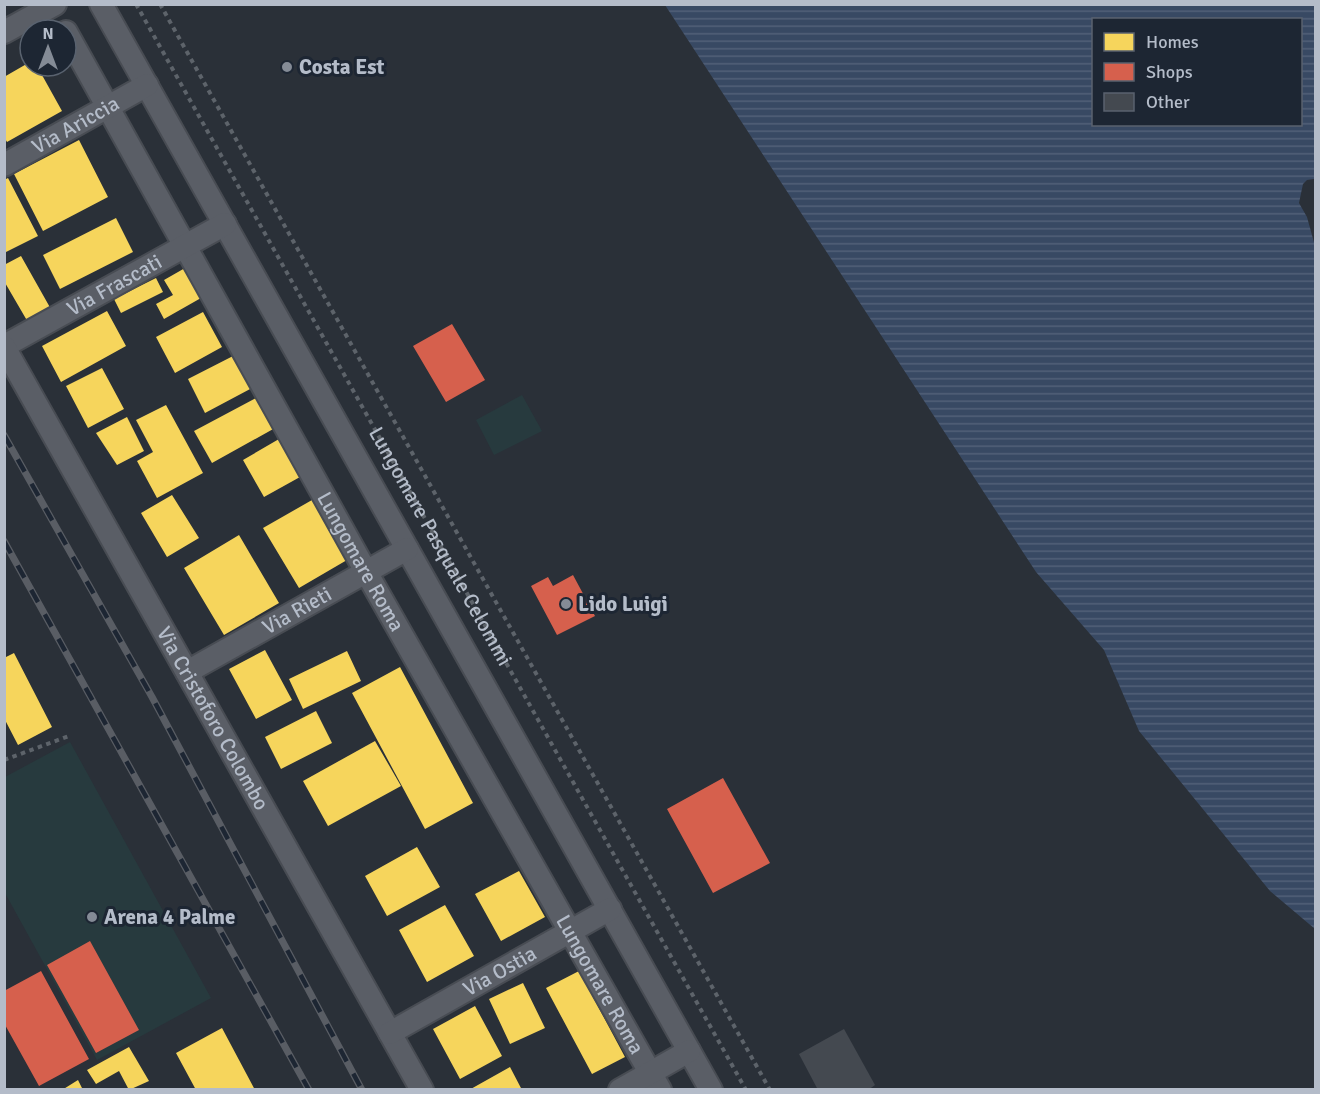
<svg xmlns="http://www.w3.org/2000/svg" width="1320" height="1094" font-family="Signika,sans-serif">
  <defs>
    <pattern id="water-rules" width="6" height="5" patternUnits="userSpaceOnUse" patternTransform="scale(1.5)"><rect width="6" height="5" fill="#384963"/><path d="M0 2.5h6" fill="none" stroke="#526178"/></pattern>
  </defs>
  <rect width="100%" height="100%" fill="#2a3038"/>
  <!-- pitch -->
  <path fill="#273a3e" d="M 522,395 L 542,431 L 494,455 L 476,420 Z
    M 70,742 L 211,998 L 97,1060 L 5,893 L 5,777 Z"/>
  <!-- water -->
  <path fill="url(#water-rules)" fill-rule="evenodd" d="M 665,5 L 1315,5 L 1315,929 L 1270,891 L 1139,731 L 1104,650 L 1036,572 ZM 1094,20 L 1300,20 L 1300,124 L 1094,124 Z"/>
  <!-- pier -->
  <path fill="#2a3038" d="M 1314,179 L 1316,182 L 1315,246 L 1307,217 L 1299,203 L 1303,184 L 1307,180 Z"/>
  <!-- homes -->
  <path fill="#f6d55c" d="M 30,62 L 30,66 L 37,66 L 62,111 L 7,142 L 4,137 L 4,77 Z
    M 79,140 L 108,197 L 43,231 L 14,174 Z
    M 8,178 L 38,236 L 4,253 L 4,180 Z
    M 116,218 L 133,252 L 60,289 L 43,255 Z
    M 21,256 L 52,311 L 29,324 L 4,281 L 4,265 Z
    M 185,268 L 201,298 L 164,319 L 156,304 L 173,295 L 164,280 Z
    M 156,278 L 163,292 L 121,313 L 114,299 Z
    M 107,311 L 126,346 L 61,382 L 42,346 Z
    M 203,312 L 222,347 L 175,373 L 156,337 Z
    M 235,355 L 252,388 L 205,413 L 188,379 Z
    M 102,368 L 124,409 L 88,428 L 66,386 Z
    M 258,397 L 275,428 L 212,463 L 194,431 Z
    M 166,405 L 203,473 L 157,498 L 137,461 L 153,452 L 136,420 Z
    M 127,417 L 144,451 L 117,465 L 96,433 Z
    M 279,439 L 300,477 L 264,497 L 243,460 Z
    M 172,495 L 199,538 L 167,557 L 141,513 Z
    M 312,500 L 347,560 L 299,588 L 263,528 Z
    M 239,535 L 279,603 L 224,635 L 184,568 Z
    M 265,650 L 292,700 L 256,719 L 229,669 Z
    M 347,651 L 361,681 L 303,709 L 289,679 Z
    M 14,653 L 52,727 L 18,745 L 4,718 L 4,658 Z
    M 400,667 L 473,803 L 425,829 L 352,693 Z
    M 316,711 L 332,743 L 281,769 L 265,737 Z
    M 375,741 L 401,786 L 328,826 L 303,781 Z
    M 417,847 L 440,887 L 387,916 L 365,876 Z
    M 519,871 L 545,917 L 501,941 L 475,894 Z
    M 445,905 L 474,956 L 427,982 L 399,930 Z
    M 579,971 L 625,1057 L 592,1074 L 546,988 Z
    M 523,983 L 545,1028 L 510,1044 L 489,999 Z
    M 475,1006 L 502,1056 L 460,1079 L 433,1029 Z
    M 222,1028 L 255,1090 L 196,1090 L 176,1053 Z
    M 129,1047 L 149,1081 L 129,1090 L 119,1071 L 96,1084 L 87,1070 Z
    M 510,1067 L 522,1090 L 469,1090 Z
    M 78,1080 L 83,1090 L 62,1090 Z"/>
  <!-- shops -->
  <path fill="#d6604d" d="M 452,324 L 485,380 L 446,402 L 413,346 Z
    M 573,575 L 595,616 L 557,635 L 531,586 L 548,577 L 553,586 Z
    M 723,778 L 770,863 L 713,893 L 667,809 Z
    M 90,941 L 139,1030 L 96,1053 L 47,965 Z
    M 41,971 L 89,1059 L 39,1086 L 4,1023 L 4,991 Z"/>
  <!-- building -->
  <path fill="#444950" d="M 844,1029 L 875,1085 L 868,1090 L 818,1090 L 799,1054 Z"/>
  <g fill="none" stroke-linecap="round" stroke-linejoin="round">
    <!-- minor casing -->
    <g stroke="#484c53" stroke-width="26">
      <g id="minor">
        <path d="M 101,4 L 711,1090"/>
        <path d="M 4,32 L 55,4"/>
        <path id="s2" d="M 66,32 L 365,570 L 660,1090"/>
        <path id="s3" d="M 4,165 L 147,85"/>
        <path id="s4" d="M 4,346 L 225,224"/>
        <path id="s5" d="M 4,347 L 422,1090"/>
        <path id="s6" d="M 187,672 L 407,549"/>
        <path id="s7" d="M 390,1033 L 610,909"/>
        <path d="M 620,1090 L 689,1051"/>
      </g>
    </g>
    <!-- path -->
    <g stroke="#5d636a" stroke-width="4" stroke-dasharray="4.5 4.5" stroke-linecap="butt">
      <path id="s1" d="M 136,4 L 746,1090"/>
      <path d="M 160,4 L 770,1090"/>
      <path d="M 4,760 L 69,736"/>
    </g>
    <!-- minor -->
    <use href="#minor" stroke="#5a5e66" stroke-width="22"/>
    <!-- rail casing -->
    <g stroke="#595d64" stroke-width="7">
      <path id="rail" d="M 4,435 L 152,697 L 362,1090
        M 4,541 L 309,1090"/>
    </g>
    <!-- rail -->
    <use href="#rail" stroke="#1d2633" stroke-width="4.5" stroke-dasharray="14" stroke-linecap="butt"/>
  </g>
  <!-- markers -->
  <g fill="#848b96" stroke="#1d2633" stroke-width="2">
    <circle cx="287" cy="67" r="6"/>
    <circle cx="566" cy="604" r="6"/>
    <circle cx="92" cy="917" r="6"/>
  </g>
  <g text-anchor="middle" stroke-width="6" stroke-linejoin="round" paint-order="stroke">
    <!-- poi labels -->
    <g font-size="21" font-weight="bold" fill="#b4bcc9" stroke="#1d2633" text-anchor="start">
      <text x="299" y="74">Costa Est</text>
      <text x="578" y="611">Lido Luigi</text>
      <text x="104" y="924">Arena 4 Palme</text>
    </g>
    <!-- street labels -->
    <g font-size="21" fill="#b4bcc9" stroke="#1d2633">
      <text dy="7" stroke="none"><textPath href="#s3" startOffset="82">Via Ariccia</textPath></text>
      <text dy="7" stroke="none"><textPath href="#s4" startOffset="126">Via Frascati</textPath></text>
      <text dy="7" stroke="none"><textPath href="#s1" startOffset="622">Lungomare Pasquale Celommi</textPath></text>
      <text dy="7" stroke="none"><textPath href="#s2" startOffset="606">Lungomare Roma</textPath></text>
      <text dy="7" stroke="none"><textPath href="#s6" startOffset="126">Via Rieti</textPath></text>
      <text dy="7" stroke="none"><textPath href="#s5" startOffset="426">Via Cristoforo Colombo</textPath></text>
      <text dy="7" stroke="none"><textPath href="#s7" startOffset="126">Via Ostia</textPath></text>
      <text dy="7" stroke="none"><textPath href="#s2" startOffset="1092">Lungomare Roma</textPath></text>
    </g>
  </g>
  <!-- border -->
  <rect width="1320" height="1094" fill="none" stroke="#b4bcc9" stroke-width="12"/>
  <!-- legend -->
  <rect x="1092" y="18" width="210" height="108" fill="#1d2633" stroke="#59626f" stroke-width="1.5"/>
  <rect x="1104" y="33" width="30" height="18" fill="#f6d55c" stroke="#59626f" stroke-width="1.5"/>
  <text x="1146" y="48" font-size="18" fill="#b4bcc9">Homes</text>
  <rect x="1104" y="63" width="30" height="18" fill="#d6604d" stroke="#59626f" stroke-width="1.5"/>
  <text x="1146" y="78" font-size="18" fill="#b4bcc9">Shops</text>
  <rect x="1104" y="93" width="30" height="18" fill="#444950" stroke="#59626f" stroke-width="1.5"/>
  <text x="1146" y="108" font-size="18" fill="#b4bcc9">Other</text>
  <!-- north arrow -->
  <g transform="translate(48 48)"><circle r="28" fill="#1d2633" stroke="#59626f" stroke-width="1.5"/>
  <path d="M0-4.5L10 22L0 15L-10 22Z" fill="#848b96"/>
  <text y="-9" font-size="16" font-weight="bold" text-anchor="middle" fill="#b4bcc9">N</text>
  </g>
</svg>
